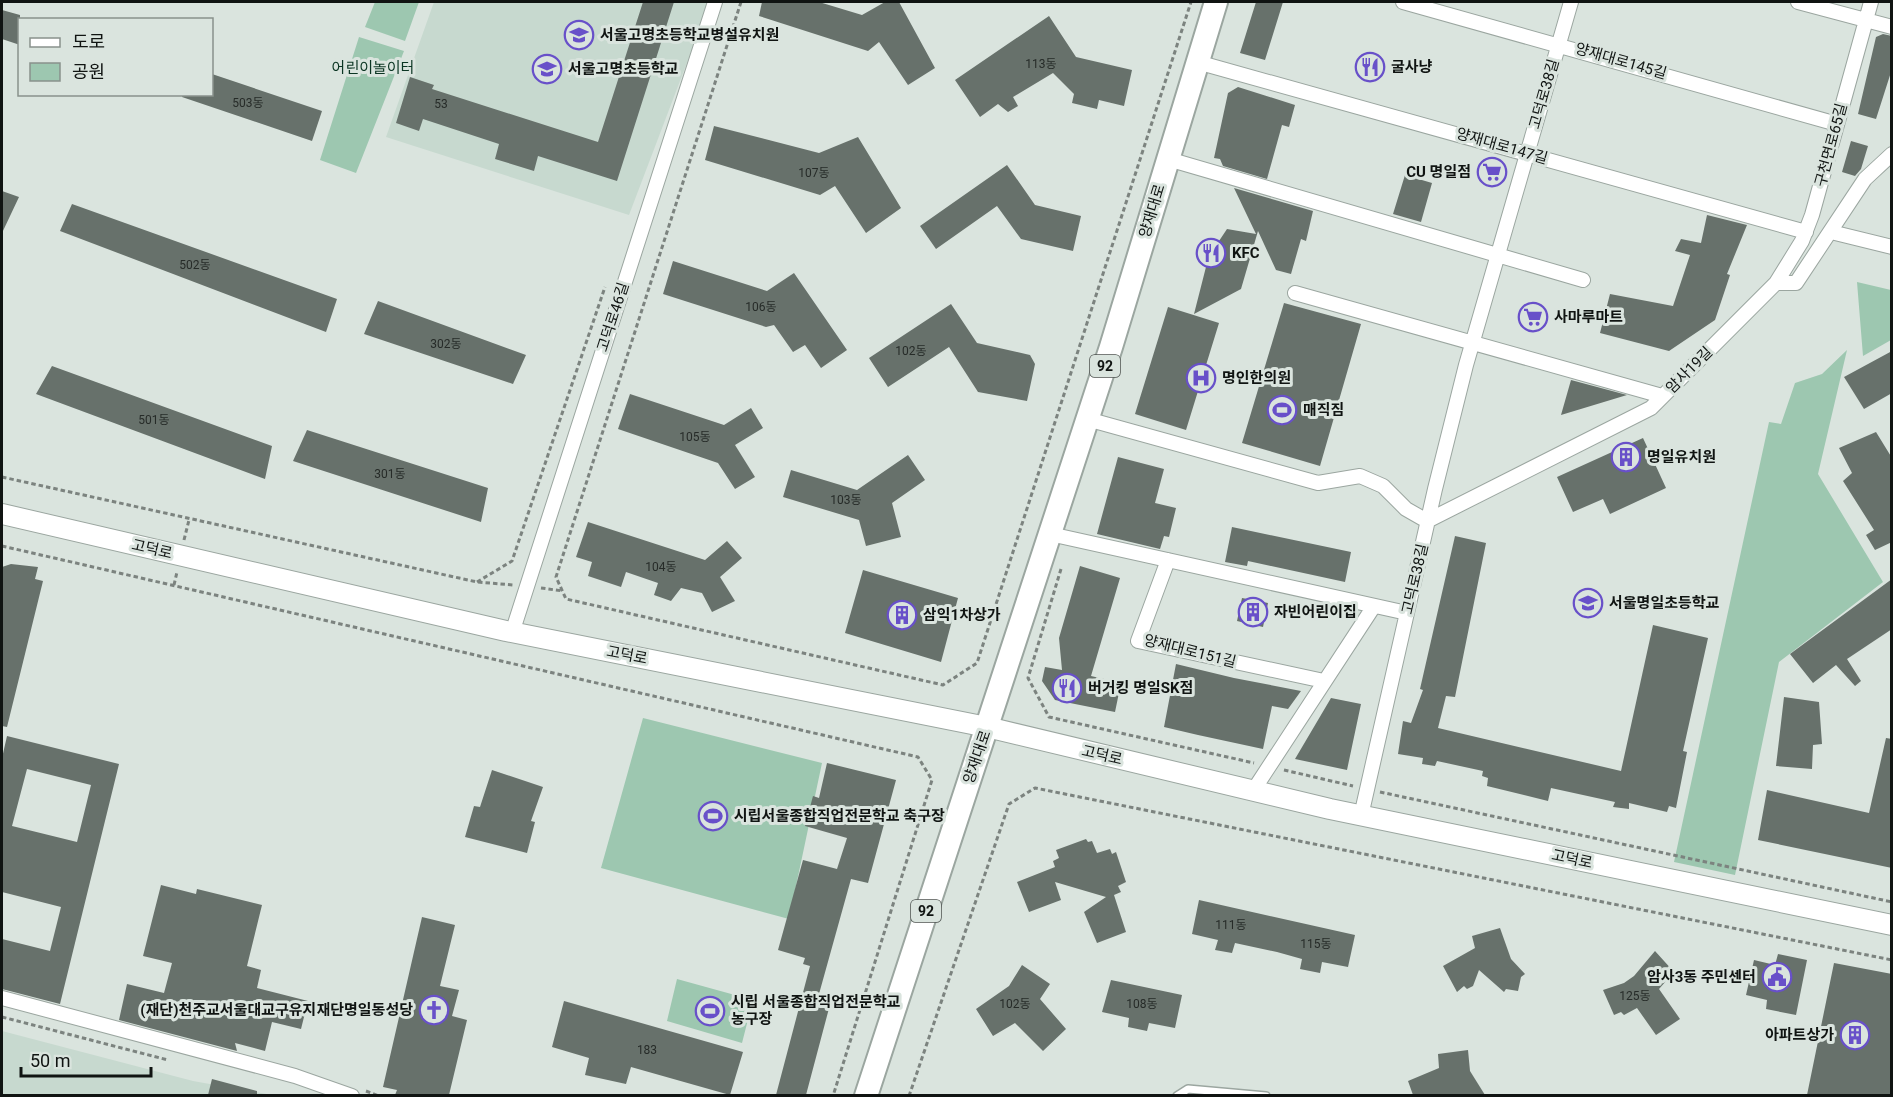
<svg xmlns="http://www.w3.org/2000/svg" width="1893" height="1097" font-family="Roboto,'Noto Sans KR',sans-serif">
  <rect width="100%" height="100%" fill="#dae4de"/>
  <!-- built -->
  <path fill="#c7d9cf" d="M 434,2 L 710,2 L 629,215 L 386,137 Z
    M 2,1031 L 193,1081 L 272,1095 L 2,1095 Z"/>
  <!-- green -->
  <path fill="#9dc7b0" d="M 375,2 L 419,2 L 405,41 L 365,27 Z
    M 359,37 L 404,51 L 356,173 L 320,160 Z
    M 1857,282 L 1891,290 L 1891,340 L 1863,356 Z
    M 1847,350 L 1818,474 L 1883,582 L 1779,662 L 1735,875 L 1674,862 L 1769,422 L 1781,424 L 1795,383 L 1822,374 Z
    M 643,718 L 822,763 L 789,919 L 601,868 Z
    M 677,979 L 753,1000 L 742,1043 L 667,1021 Z"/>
  <!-- building -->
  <path fill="#67716b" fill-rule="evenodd" d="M 643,2 L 674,2 L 617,181 L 538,156 L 534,171 L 495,159 L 499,144 L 423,119 L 419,131 L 396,123 L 410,77 L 434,85 L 432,89 L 598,142 Z
    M 762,2 L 819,2 L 862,15 L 885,2 L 899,2 L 935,68 L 908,85 L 879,42 L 868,51 L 759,16 Z
    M 1256,2 L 1283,2 L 1265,60 L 1240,53 Z
    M 2,10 L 20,15 L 20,45 L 2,39 Z
    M 1049,16 L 1076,57 L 1132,70 L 1124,106 L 1099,100 L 1097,109 L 1072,103 L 1074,94 L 1053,73 L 1013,97 L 1018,106 L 1008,112 L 998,104 L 980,117 L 955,80 Z
    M 1883,34 L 1892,36 L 1892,69 L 1876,119 L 1858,114 L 1876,37 Z
    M 212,74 L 322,111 L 312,141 L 182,97 L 183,94 L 212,94 Z
    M 1238,87 L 1295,105 L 1289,127 L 1282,125 L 1267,179 L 1223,166 L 1220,159 L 1214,158 L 1228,93 Z
    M 714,126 L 819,153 L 858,137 L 901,208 L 866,233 L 835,186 L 820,195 L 705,160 Z
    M 1851,141 L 1868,146 L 1861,169 L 1855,176 L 1842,172 Z
    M 1007,165 L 1035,205 L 1081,216 L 1073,251 L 1021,239 L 997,206 L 936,249 L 920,226 Z
    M 1405,175 L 1432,183 L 1421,222 L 1393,214 Z
    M 1234,188 L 1313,211 L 1306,241 L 1301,239 L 1291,274 L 1276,270 L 1258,231 L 1241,289 L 1194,314 L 1207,263 L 1199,256 L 1202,246 L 1219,241 L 1227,229 L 1256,234 Z
    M 2,191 L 19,197 L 2,233 Z
    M 72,204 L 337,299 L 326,332 L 60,231 Z
    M 1707,215 L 1747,225 L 1727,274 L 1730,275 L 1715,320 L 1669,351 L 1600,333 L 1610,294 L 1673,306 L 1690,255 L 1675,251 L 1681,239 L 1701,243 Z
    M 673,261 L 767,291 L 794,273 L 847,350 L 821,368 L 805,345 L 793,352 L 774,325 L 766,327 L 663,294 Z
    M 378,301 L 526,355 L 513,384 L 364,334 Z
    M 1284,303 L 1361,324 L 1320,466 L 1242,443 Z
    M 951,304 L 977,343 L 1030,355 L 1035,364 L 1027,401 L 978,392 L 949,347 L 888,387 L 869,358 Z
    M 1168,307 L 1219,323 L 1186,430 L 1135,414 Z
    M 1892,351 L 1892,393 L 1864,409 L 1844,377 Z
    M 52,366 L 272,446 L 265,479 L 36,394 Z
    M 1571,380 L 1627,395 L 1561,415 Z
    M 630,394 L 724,425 L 751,408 L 763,428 L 735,445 L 755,477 L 735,489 L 718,463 L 618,429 Z
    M 307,430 L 488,488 L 481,522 L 293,461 Z
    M 1876,432 L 1892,458 L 1892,542 L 1875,550 L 1866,535 L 1874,530 L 1843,481 L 1852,473 L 1839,448 Z
    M 1643,438 L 1666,488 L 1610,514 L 1603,499 L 1573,512 L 1557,477 Z
    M 908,455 L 925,480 L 892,503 L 901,537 L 866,546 L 859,520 L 783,497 L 791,470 L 857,490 Z
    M 1118,457 L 1164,469 L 1155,503 L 1176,508 L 1169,537 L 1164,536 L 1160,549 L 1097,534 Z
    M 588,522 L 705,560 L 727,541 L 742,558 L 720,577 L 735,601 L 712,612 L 702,593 L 681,588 L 671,601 L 654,595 L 658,583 L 626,572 L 621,587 L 588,576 L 592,562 L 576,557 Z
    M 1232,527 L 1351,552 L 1345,582 L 1248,561 L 1247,566 L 1225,562 Z
    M 1455,536 L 1486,543 L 1455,697 L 1446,696 L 1438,728 L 1621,771 L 1653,625 L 1708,638 L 1683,751 L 1687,752 L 1676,808 L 1669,806 L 1667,812 L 1629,803 L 1629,809 L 1613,807 L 1615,802 L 1551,788 L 1548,801 L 1487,786 L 1488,778 L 1482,776 L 1483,771 L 1437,761 L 1435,766 L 1422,764 L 1423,758 L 1398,754 L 1403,721 L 1411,723 L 1423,690 L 1420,689 Z
    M 11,564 L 38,567 L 35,579 L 43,581 L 7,727 L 2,726 L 2,567 Z
    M 1080,566 L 1120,578 L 1091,676 L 1121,683 L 1115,712 L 1055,700 L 1042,681 L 1045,667 L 1062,670 L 1059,638 Z
    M 863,570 L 958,598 L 941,662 L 845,633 Z
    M 1892,579 L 1892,629 L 1847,659 L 1861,681 L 1855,686 L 1836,665 L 1813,683 L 1790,654 Z
    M 1242,598 L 1268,603 L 1263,627 L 1237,621 Z
    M 1176,664 L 1234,678 L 1301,691 L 1288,709 L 1272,706 L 1263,749 L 1198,735 L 1164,727 Z
    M 1784,697 L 1819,702 L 1822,744 L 1813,745 L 1812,769 L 1776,766 Z
    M 1331,698 L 1361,704 L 1347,770 L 1295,759 Z
    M 7,736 L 119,764 L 60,1004 L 2,989 L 2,939 L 50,951 L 61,907 L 2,892 L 2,758 ZM 27,769 L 91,785 L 77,842 L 12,826 Z
    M 1886,738 L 1892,739 L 1892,868 L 1758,840 L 1767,790 L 1869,813 Z
    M 827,763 L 896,780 L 868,883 L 851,879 L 819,994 L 832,997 L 806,1095 L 776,1095 L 810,966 L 803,964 L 805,958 L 778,950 L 803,860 L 837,869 L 847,838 L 805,826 L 813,796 L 819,798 Z
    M 492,770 L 543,787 L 531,821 L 535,822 L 527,853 L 465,837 L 474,806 L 480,807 Z
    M 1086,839 L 1088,842 L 1092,841 L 1097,853 L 1110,849 L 1112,854 L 1116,852 L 1126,882 L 1118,886 L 1121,892 L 1114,895 L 1126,932 L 1097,943 L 1084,912 L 1106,897 L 1055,882 L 1061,900 L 1029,912 L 1017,882 L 1055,867 L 1053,861 L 1059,858 L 1056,850 Z
    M 161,885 L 196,894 L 197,889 L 262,905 L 247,966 L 261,970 L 257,988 L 308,1001 L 301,1029 L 272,1022 L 265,1051 L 235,1043 L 237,1051 L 119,1020 L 127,984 L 164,993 L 172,963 L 143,956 Z
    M 1199,900 L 1355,935 L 1348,967 L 1322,962 L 1320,973 L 1300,969 L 1302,959 L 1277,952 L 1235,943 L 1232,953 L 1215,950 L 1218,940 L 1192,934 Z
    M 422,917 L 455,925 L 440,986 L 459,990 L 452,1016 L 467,1020 L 449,1095 L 395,1095 L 397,1090 L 383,1087 Z
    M 1500,928 L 1511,959 L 1525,974 L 1521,977 L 1518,991 L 1506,989 L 1504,992 L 1479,970 L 1473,986 L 1467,989 L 1464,986 L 1457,992 L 1443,966 L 1475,948 L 1472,936 Z
    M 1655,951 L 1674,972 L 1659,989 L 1680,1019 L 1656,1035 L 1637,1008 L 1624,1015 L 1621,1012 L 1614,1015 L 1603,990 L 1624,983 L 1634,976 Z
    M 1778,954 L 1807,960 L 1796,1015 L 1766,1009 L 1767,1000 L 1746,995 L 1754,960 L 1775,965 Z
    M 1834,963 L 1892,974 L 1892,1095 L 1807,1095 Z
    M 1022,965 L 1050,984 L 1040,999 L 1066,1029 L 1043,1051 L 1015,1023 L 993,1036 L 976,1009 L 1009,986 Z
    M 1111,980 L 1182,995 L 1175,1028 L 1149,1023 L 1147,1031 L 1128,1027 L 1129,1018 L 1102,1012 Z
    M 564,1001 L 743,1052 L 730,1095 L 631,1067 L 626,1084 L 585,1075 L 589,1058 L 552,1047 Z
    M 1468,1050 L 1470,1071 L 1485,1095 L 1413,1095 L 1408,1081 L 1439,1068 L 1438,1054 Z
    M 212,1079 L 257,1091 L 257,1095 L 208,1095 Z"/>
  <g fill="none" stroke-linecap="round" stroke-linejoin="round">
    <!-- lane casing -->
    <g stroke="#9ba6a0" stroke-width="10">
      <path id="lane" d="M 1177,1096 L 1188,1089 L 1266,1096"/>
    </g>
    <!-- street casing -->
    <g stroke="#9ba6a0" stroke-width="16">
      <path id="street" d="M 1403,2 L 1837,124
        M 1798,2 L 1892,27
        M 1197,62 L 1806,232
        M 1168,159 L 1583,280
        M 1831,232 L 1892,247
        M 1776,283 L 1796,283 L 1865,179 L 1892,154
        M 1295,293 L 1662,396
        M 1087,419 L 1318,483 L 1360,476 L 1383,486 L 1406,509 L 1427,521 L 1651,408 L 1776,283 L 1802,241 L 1812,215 L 1871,2
        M 1050,534 L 1407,613
        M 1168,560 L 1138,641 L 1324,681
        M 512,633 L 715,2
        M 1253,791 L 1374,606
        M 1361,816 L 1435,489 L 1466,365 L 1571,2
        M 2,998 L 295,1076 L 352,1096"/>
    </g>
    <!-- secondary casing -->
    <g stroke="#9ba6a0" stroke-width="22">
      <path id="secondary" d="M 2,514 L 506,631 L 987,727 L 1330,809 L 1892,925"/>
    </g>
    <!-- primary casing -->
    <g stroke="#9ba6a0" stroke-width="26">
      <path id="primary" d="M 866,1096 L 1111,347 L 1216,2"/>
    </g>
    <!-- path -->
    <path stroke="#7c837f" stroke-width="3" stroke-dasharray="4.5 3" stroke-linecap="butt" d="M 741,2 L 556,577 L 566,599 L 943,685 L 977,663 L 1191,2
      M 2,477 L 477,582 L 513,585
      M 184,540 L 189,520
      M 2,546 L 918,757 L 932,780 L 833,1096
      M 1061,569 L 1028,678 L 1049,717 L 1254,763
      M 477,582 L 512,561 L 605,287
      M 174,585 L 177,572
      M 541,588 L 563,591
      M 1284,770 L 1353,786
      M 1380,792 L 1892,902
      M 2,1017 L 168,1060
      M 366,1091 L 379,1096
      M 909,1096 L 1009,804 L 1035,788 L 1892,960"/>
    <!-- lane -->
    <use href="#lane" stroke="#fff" stroke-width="7"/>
    <!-- street -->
    <use href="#street" stroke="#fff" stroke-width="14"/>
    <!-- secondary -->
    <use href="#secondary" stroke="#fff" stroke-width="20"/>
    <!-- primary -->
    <use href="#primary" stroke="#fff" stroke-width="22"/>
  </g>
  <!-- icons -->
  <defs>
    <g id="school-ring" transform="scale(1.5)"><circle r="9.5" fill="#dae4de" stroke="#6850c9" stroke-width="1.5"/><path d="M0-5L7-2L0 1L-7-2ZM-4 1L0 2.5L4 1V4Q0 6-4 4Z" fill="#6850c9"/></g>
    <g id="restaurant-ring" transform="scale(1.5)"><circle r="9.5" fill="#dae4de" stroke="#6850c9" stroke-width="1.5"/><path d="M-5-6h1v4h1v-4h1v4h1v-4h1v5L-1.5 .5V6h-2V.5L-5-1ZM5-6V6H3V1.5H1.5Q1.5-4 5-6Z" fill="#6850c9"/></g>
    <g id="supermarket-ring" transform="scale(1.5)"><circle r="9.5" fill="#dae4de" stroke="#6850c9" stroke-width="1.5"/><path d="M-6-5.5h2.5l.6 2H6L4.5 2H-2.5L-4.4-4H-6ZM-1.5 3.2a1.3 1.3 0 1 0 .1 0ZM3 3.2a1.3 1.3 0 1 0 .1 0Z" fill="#6850c9"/></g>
    <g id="hospital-ring" transform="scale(1.5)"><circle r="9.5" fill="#dae4de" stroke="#6850c9" stroke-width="1.5"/><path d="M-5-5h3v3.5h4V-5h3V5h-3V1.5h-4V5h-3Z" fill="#6850c9"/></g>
    <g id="stadium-ring" transform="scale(1.5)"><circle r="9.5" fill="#dae4de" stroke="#6850c9" stroke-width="1.5"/><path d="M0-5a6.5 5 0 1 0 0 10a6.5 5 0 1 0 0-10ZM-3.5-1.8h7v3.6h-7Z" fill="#6850c9"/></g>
    <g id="building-ring" transform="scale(1.5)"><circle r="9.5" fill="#dae4de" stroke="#6850c9" stroke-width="1.5"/><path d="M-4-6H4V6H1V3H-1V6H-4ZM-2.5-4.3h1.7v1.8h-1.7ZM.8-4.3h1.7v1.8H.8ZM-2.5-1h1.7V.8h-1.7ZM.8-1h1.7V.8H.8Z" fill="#6850c9"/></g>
    <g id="civic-ring" transform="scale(1.5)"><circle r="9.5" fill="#dae4de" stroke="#6850c9" stroke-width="1.5"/><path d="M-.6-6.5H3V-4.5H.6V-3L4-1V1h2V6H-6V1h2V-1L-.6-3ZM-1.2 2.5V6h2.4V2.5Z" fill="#6850c9"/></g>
    <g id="church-ring" transform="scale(1.5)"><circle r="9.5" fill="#dae4de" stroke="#6850c9" stroke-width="1.5"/><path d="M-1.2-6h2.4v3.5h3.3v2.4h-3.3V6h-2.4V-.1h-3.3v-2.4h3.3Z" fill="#6850c9"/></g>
  </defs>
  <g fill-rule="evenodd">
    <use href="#school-ring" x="579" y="35"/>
    <use href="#restaurant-ring" x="1370" y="67"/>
    <use href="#school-ring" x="547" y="69"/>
    <use href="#supermarket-ring" x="1492" y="172"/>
    <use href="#restaurant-ring" x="1211" y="253"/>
    <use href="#supermarket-ring" x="1533" y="317"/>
    <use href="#hospital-ring" x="1201" y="378"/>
    <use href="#stadium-ring" x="1282" y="410"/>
    <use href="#building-ring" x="1626" y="457"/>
    <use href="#school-ring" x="1588" y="603"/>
    <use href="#building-ring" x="1253" y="612"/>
    <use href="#building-ring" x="902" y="615"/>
    <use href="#restaurant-ring" x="1067" y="688"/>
    <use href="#stadium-ring" x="713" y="816"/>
    <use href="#civic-ring" x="1777" y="977"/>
    <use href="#church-ring" x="434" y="1010"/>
    <use href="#stadium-ring" x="710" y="1011"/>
    <use href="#building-ring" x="1855" y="1035"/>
  </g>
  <g text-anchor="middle" stroke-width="6" stroke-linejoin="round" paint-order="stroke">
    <!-- number labels -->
    <g font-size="12" fill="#262b28">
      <text x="1041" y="68">113동</text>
      <text x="248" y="107">503동</text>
      <text x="441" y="108">53</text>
      <text x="814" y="177">107동</text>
      <text x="195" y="269">502동</text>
      <text x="761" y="311">106동</text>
      <text x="446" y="348">302동</text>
      <text x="911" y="355">102동</text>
      <text x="154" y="424">501동</text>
      <text x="695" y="441">105동</text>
      <text x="390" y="478">301동</text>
      <text x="846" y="504">103동</text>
      <text x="661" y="571">104동</text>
      <text x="1231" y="929">111동</text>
      <text x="1316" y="948">115동</text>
      <text x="1635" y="1000">125동</text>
      <text x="1015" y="1008">102동</text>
      <text x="1142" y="1008">108동</text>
      <text x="647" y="1054">183</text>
    </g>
    <!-- shield labels -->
    <g fill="#dae4de" stroke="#4d524f" stroke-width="1.5">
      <rect x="1090" y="355" width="30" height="22" rx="4.5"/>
      <rect x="911" y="900" width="30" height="22" rx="4.5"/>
    </g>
    <g font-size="14" font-weight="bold" fill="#101412">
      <text x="1105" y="371">92</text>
      <text x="926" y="916">92</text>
    </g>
    <!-- poi labels -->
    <g font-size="15" font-weight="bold" fill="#101412" stroke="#dae4de" text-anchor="start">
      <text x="600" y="40">서울고명초등학교병설유치원</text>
      <text x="1391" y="72">굴사냥</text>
      <text x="568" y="74">서울고명초등학교</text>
      <text x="1471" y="177" text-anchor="end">CU 명일점</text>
      <text x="1232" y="258">KFC</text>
      <text x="1554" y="322">사마루마트</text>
      <text x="1222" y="383">명인한의원</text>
      <text x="1303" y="415">매직짐</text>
      <text x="1647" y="462">명일유치원</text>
      <text x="1609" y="608">서울명일초등학교</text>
      <text x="1274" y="617">자빈어린이집</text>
      <text x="923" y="620">삼익1차상가</text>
      <text x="1088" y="693">버거킹 명일SK점</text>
      <text x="734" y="821">시립서울종합직업전문학교 축구장</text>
      <text x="1756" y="982" text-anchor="end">암사3동 주민센터</text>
      <text x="731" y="1007">시립 서울종합직업전문학교<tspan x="731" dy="17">농구장</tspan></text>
      <text x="413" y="1015" text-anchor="end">(재단)천주교서울대교구유지재단명일동성당</text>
      <text x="1834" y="1040" text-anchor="end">아파트상가</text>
    </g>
    <!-- street labels -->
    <g font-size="15" fill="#101412" stroke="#dae4de">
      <text transform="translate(1621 61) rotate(16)" y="5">양재대로145길</text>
      <text transform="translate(1544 94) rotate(-74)" y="5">고덕로38길</text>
      <text transform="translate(1831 145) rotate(-75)" y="5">구천면로65길</text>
      <text transform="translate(1502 146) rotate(16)" y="5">양재대로147길</text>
      <text transform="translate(1152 211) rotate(-73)" y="5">양재대로</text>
      <text transform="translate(613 317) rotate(-72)" y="5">고덕로46길</text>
      <text transform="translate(1689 370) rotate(-45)" y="5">암사19길</text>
      <text transform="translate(152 549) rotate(13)" y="5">고덕로</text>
      <text transform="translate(1415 579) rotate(-77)" y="5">고덕로38길</text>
      <text transform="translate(1190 651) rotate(14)" y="5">양재대로151길</text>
      <text transform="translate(627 655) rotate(11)" y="5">고덕로</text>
      <text transform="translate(1102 755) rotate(13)" y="5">고덕로</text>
      <text transform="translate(977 757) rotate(-71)" y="5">양재대로</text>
      <text transform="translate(1572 859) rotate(12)" y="5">고덕로</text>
    </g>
    <!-- park labels -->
    <g font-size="15" fill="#0b3523" stroke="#dae4de">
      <text x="373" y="73">어린이놀이터</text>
    </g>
  </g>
  <!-- border -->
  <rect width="1893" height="1097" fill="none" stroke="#101412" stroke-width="6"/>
  <!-- legend -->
  <rect x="18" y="18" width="195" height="78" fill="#dae4de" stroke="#89918c" stroke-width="1.5"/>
  <rect x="30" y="38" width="30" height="9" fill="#ffffff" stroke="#89918c" stroke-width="1.5"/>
  <text x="72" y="48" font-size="18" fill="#101412">도로</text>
  <rect x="30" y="63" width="30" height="18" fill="#9dc7b0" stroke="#89918c" stroke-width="1.5"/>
  <text x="72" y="78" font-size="18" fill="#101412">공원</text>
  <!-- scale -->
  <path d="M21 1067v9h130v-9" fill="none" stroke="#101412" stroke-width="3"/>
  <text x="30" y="1067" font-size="18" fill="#101412" stroke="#dae4de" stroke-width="4.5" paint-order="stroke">50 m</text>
</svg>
